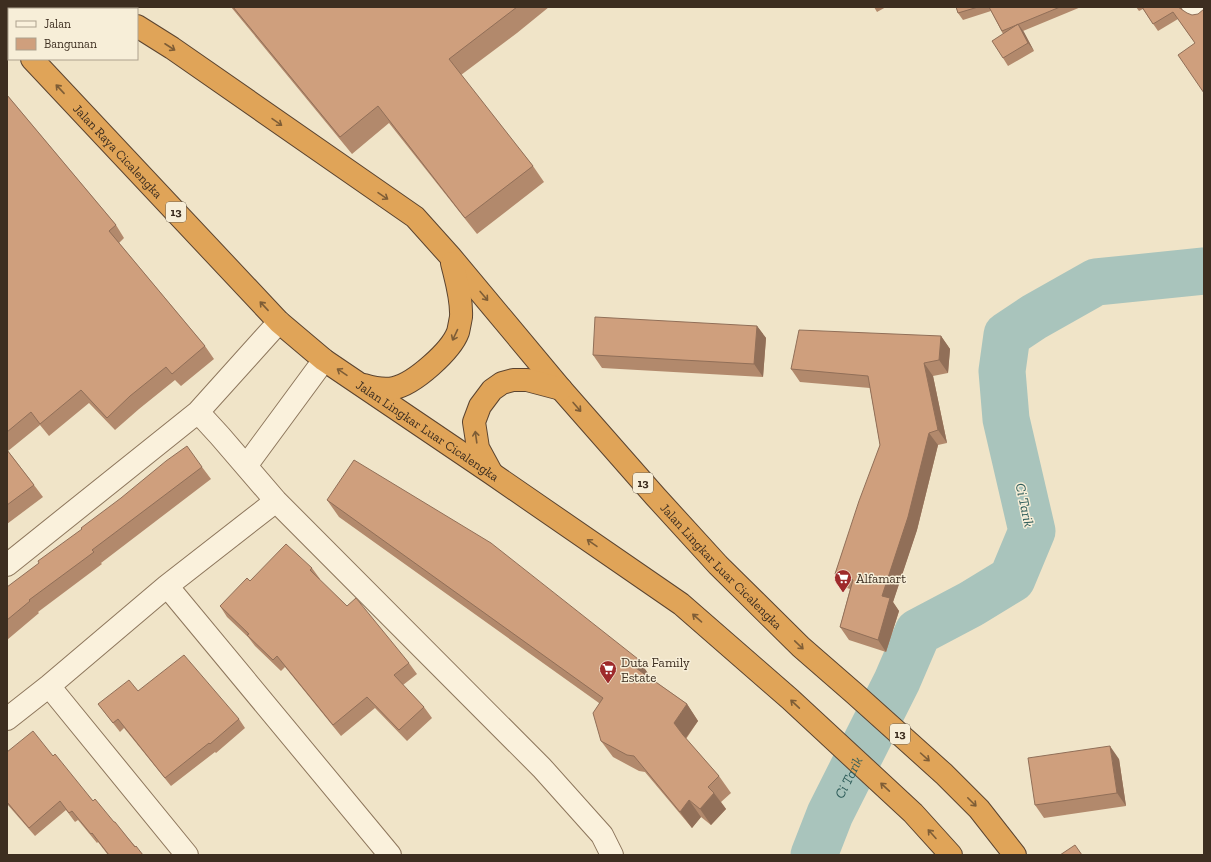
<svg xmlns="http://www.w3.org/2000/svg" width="1211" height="862" font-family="'Zilla Slab',serif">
  <rect width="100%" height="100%" fill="#f0e4c8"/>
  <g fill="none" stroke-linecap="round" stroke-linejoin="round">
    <!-- river -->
    <path stroke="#a9c4bc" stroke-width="47" id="s1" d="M 814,855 L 830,814 L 897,681 L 918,632 L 971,604 L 1012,579 L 1032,531 L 1006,419 L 1002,371 L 1007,335 L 1034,317 L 1096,282 L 1204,271"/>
    <!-- minor casing -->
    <g stroke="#8d765c" stroke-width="24">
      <path id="minor" d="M 1193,7 L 1197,9 L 1201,7
        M 198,412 L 220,436 L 276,501 L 542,768 L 602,835 L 612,855
        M 246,466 L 324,360
        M 7,565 L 198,412 L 279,322
        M 167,586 L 390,855
        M 49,686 L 187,855
        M 7,719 L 49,686 L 167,586 L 276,501"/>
    </g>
    <!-- highway casing -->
    <g stroke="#5b4430" stroke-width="24">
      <g id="highway">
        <path d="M 106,7 L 109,9"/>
        <path id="s2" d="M 137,26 L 172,48 L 415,217 L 450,256 L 561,389 L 655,496 L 718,565 L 801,647 L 855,694 L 944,774 L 979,809 L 1015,855"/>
        <path d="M 7,33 L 9,35"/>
        <path id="s3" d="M 32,59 L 279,322 L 324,360 L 491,473 L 681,604 L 790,699 L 913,813 L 951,855"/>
        <path d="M 364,385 C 374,388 384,390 394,388 C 414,384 451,351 458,332 C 459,328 460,322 461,317 C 462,299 456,280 452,263"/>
        <path d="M 491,472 L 478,448 L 474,422 L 480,406 L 492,390 L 502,383 L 513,380 L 527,380 L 561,389"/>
      </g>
    </g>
    <!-- minor -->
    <use href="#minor" stroke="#faf1dc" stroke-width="22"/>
    <!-- highway -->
    <use href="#highway" stroke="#e0a458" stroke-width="22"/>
  </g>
  <!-- wall -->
  <path fill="#b2896c" d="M 231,7 L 549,7 L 517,33 L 461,75 L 533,166 L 544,182 L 477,234 L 389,123 L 352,154 Z
    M 874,7 L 886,7 L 877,12 Z
    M 956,7 L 1081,7 L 1023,31 L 1034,51 L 1008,66 L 1003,58 L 1003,34 L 991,11 L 963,20 L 958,13 Z
    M 1136,7 L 1181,7 L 1195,43 L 1178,19 L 1158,31 L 1143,9 L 1139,11 Z
    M 7,95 L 116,225 L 124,238 L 119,243 L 205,346 L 214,359 L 181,386 L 175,380 L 139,409 L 115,430 L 89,403 L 49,436 L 40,425 L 8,451 L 34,485 L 43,497 L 7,524 Z
    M 757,326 L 766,338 L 763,377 L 602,368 L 593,355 Z
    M 941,336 L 950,349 L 948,373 L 933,376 L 947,443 L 938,445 L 917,530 L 893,602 L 899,611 L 886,652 L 849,640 L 840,627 L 850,589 L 844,587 L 835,574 L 880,445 L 870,388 L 800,382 L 791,369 Z
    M 202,467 L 211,479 L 101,563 L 102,564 L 38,612 L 39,613 L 7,640 L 7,587 Z
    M 327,500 L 650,676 L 649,677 L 687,704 L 698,721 L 686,739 L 719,776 L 731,793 L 721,802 L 726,809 L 711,825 L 701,817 L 692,828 L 645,772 L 639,771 L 613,757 L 601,741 L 599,703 L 339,517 Z
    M 312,568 L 320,579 L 319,580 L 347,606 L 409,663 L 417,674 L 403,685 L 424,707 L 432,718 L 407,741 L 375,708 L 341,736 L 285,667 L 281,671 L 255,646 L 248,637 L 227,617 L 220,606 L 250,581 Z
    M 138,691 L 239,719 L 245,728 L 216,753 L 215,752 L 171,786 L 124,728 L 120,732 L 98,704 Z
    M 7,752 L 53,756 L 93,801 L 114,822 L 143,855 L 108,855 L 98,842 L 97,843 L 78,820 L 75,822 L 66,810 L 35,836 L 7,804 Z
    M 1119,759 L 1126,806 L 1044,818 L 1035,805 Z"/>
  <!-- shaded-wall -->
  <path fill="#916f58" d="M 1018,24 L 1024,32 L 1034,51 L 1028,43 Z
    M 757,326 L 766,338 L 763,377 L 754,364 Z
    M 941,336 L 950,349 L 948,373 L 939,360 Z
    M 924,363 L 933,376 L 947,443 L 938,430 Z
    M 929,433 L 938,445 L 917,530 L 893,602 L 899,611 L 886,652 L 878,640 L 882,596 Z
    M 638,659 L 650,676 L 644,682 L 633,666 Z
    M 687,704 L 698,721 L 685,739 L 674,723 Z
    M 1110,746 L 1119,759 L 1126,806 L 1117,793 Z
    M 714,793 L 726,809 L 711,825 L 700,809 Z
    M 689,800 L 701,817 L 692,828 L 680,812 Z"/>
  <!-- building -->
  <path fill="#cf9f7d" stroke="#916f58" d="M 233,7 L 517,7 L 449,59 L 533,166 L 465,218 L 378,106 L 340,137 Z
    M 956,7 L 978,7 L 958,13 Z
    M 989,7 L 1060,7 L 1002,31 Z
    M 1142,7 L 1178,7 L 1187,13 L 1192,15 L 1198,14 L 1204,9 L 1204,93 L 1178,55 L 1195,43 L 1173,12 L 1153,24 Z
    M 1018,24 L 1028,43 L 1003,58 L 992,41 Z
    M 7,95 L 116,225 L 109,231 L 205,346 L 172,374 L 166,367 L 130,396 L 107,418 L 81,390 L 40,424 L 31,412 L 7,432 Z
    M 595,317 L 757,326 L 754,364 L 593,355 Z
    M 799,330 L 941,336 L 939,360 L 924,363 L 938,430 L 929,433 L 908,517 L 882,596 L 890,598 L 878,640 L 840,627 L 853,580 L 835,574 L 859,501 L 880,445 L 868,376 L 791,369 Z
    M 187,446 L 202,467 L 92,550 L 94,552 L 29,600 L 30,601 L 7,620 L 7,587 L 39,563 L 38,561 L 82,529 L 81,528 L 121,498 L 166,461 Z
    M 7,450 L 34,485 L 7,505 Z
    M 354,460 L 491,543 L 638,659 L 633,666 L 687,704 L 674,723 L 683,735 L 719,776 L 708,787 L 714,793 L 700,809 L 689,800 L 680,812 L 634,756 L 627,755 L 601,741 L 593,713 L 603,698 L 327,500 Z
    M 286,544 L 312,568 L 310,570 L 347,606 L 356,598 L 409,663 L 394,675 L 424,707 L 399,730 L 367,697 L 333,725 L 277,656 L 273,660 L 247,635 L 249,634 L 220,606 L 247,578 L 250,581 Z
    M 184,655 L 239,719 L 210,744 L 209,743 L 165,778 L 118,719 L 113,723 L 98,704 L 129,680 L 138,691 Z
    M 33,731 L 53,756 L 55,754 L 93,801 L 95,799 L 114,822 L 115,822 L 135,847 L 136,846 L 143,855 L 109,855 L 92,833 L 91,834 L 72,811 L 69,813 L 60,801 L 29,828 L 7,802 L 7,752 Z
    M 1110,746 L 1117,793 L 1035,805 L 1028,758 Z
    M 1075,845 L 1082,855 L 1060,855 Z"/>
  <!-- one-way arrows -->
  <defs><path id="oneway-shaft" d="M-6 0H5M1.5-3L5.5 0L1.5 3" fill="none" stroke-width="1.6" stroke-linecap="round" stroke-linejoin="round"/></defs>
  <g stroke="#7e5d36">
    <use href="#oneway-shaft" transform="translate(170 47) rotate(33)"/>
    <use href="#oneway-shaft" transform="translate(60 89) rotate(-133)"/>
    <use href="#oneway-shaft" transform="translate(277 122) rotate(35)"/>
    <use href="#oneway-shaft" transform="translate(383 196) rotate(34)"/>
    <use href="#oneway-shaft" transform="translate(484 296) rotate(50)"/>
    <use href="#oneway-shaft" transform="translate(264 306) rotate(-133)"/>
    <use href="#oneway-shaft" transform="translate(455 335) rotate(115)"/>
    <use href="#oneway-shaft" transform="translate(342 372) rotate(-146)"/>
    <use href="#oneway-shaft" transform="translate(577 407) rotate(49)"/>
    <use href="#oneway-shaft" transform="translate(476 437) rotate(-98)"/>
    <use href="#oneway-shaft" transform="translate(592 543) rotate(-145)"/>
    <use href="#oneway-shaft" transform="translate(697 618) rotate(-139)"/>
    <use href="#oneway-shaft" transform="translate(799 645) rotate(44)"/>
    <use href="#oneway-shaft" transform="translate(795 704) rotate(-137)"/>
    <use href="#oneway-shaft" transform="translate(925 757) rotate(42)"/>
    <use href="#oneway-shaft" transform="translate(885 787) rotate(-137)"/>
    <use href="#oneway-shaft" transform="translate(972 802) rotate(45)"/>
    <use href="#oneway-shaft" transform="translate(932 834) rotate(-132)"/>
  </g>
  <!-- icons -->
  <defs>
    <g id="supermarket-pin" transform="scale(0.9)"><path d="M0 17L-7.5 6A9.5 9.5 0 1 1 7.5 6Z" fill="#9e2a2b" stroke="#f7eed8"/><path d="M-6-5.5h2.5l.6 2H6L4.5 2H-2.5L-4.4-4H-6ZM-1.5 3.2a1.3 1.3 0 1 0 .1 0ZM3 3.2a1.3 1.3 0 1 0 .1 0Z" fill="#fff"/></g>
  </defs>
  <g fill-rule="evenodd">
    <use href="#supermarket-pin" x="843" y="578"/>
    <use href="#supermarket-pin" x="608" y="669"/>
  </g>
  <g text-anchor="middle" stroke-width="3" stroke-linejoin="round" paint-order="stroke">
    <!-- shield labels -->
    <g fill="#f7eed8" stroke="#756857" stroke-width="1">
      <rect x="166" y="202" width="20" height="20" rx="3"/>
      <rect x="633" y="473" width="20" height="20" rx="3"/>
      <rect x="890" y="724" width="20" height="20" rx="3"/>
    </g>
    <g font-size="12" font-weight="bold" fill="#3d2e20">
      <text x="176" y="216">13</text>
      <text x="643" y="487">13</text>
      <text x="900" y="738">13</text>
    </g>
    <!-- street labels -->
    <g font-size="13" fill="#3d2e20" stroke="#f7eed8">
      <text dy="5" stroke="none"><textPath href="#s3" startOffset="126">Jalan Raya Cicalengka</textPath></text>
      <text dy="5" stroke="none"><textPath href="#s3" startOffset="545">Jalan Lingkar Luar Cicalengka</textPath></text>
      <text dy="5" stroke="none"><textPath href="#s2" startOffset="802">Jalan Lingkar Luar Cicalengka</textPath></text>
    </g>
    <!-- poi labels -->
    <g font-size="13" fill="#3d2e20" stroke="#f7eed8" text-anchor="start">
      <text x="856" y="583">Alfamart</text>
      <text x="621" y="667">Duta Family<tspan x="621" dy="15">Estate</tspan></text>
    </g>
    <!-- water labels -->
    <g font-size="14" font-style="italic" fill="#2f5d5a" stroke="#f7eed8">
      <text transform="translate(1025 505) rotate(78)" y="5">Ci Tarik</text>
      <text dy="5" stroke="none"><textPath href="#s1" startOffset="85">Ci Tarik</textPath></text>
    </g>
  </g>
  <!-- border -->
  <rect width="1211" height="862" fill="none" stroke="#3d2e20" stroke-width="16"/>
  <!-- legend -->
  <rect x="8" y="8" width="130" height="52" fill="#f7eed8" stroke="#ada18e"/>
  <rect x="16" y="21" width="20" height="6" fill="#faf1dc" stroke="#ada18e"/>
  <text x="44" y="28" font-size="12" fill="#3d2e20">Jalan</text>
  <rect x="16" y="38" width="20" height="12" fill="#cf9f7d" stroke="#ada18e"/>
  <text x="44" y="48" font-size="12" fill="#3d2e20">Bangunan</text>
</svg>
